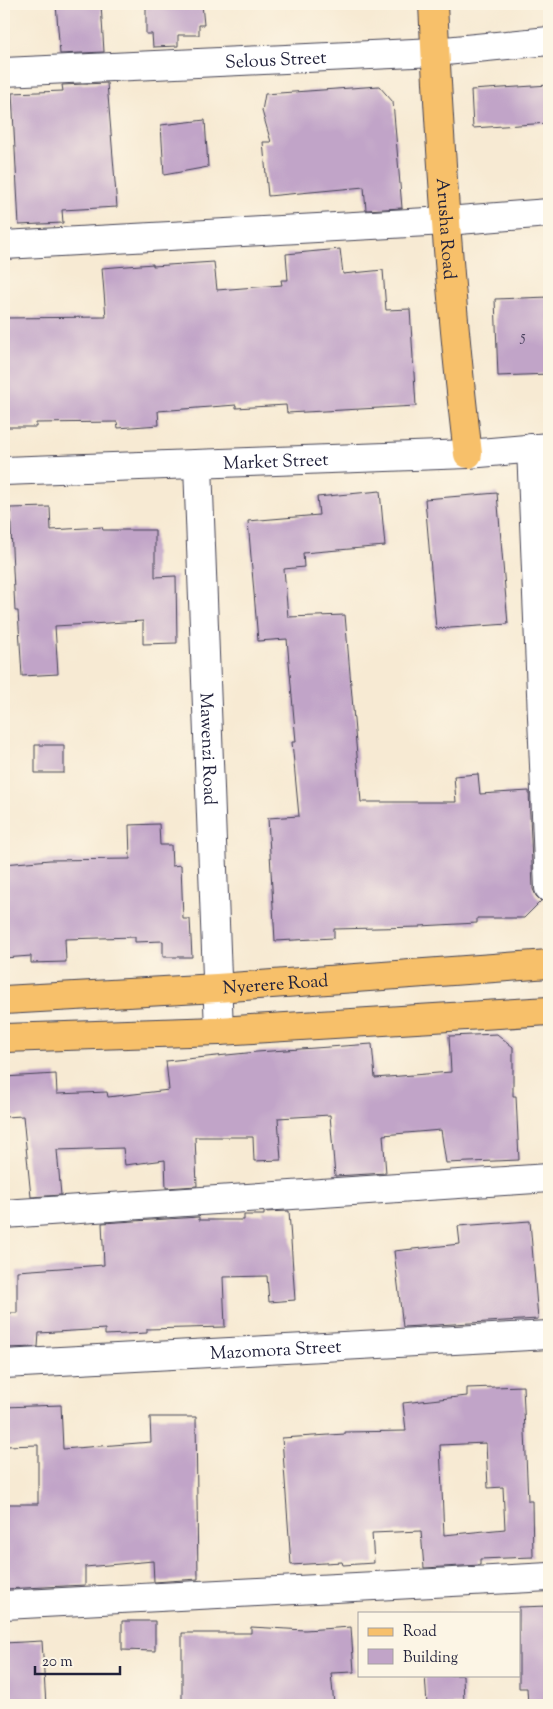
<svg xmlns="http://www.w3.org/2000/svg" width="553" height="1709" font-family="'Sorts Mill Goudy',serif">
  <rect width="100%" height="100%" fill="#fcf5e5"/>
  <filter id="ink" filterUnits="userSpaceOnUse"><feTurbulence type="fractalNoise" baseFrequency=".02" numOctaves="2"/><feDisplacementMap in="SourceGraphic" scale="10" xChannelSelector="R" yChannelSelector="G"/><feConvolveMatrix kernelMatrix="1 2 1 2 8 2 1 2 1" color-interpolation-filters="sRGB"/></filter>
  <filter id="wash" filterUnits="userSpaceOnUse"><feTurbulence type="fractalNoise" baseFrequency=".0096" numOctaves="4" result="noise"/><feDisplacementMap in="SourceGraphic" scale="20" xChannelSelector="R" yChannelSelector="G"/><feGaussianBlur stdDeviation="1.12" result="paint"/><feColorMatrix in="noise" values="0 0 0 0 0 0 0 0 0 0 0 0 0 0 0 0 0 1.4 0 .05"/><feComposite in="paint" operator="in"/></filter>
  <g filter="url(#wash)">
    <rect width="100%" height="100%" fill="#f7ead3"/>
    <g id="blocks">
      <!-- building -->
      <path fill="#c1a4c8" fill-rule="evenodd" d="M 56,4 L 101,4 L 104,52 L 60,54 Z
        M 146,4 L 202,4 L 204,25 L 199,25 L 199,35 L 178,35 L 178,46 L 153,47 L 152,34 L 146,34 Z
        M 107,83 L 117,207 L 62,210 L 63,223 L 19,225 L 12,93 L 63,91 L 62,85 Z
        M 549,85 L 549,123 L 473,128 L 471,90 Z
        M 379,86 L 393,102 L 402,208 L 366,210 L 364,187 L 268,196 L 263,142 L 271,142 L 262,111 L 265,94 Z
        M 205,120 L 208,167 L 164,175 L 161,125 Z
        M 340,249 L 343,274 L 383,270 L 386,310 L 410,309 L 416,406 L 287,413 L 286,405 L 236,408 L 236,405 L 158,411 L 159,425 L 118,428 L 117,422 L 36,423 L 36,427 L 4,427 L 4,318 L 106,317 L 102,268 L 153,264 L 153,266 L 214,262 L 217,290 L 282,285 L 281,280 L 288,280 L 286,254 Z
        M 549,297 L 549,374 L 498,376 L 495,299 Z
        M 380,491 L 385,546 L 303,553 L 304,567 L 284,569 L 288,617 L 345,615 L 361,802 L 456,802 L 454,776 L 478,774 L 480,794 L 529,791 L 533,889 L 536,896 L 541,901 L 524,918 L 477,918 L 477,923 L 420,926 L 420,927 L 334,929 L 334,938 L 275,941 L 268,818 L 299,816 L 292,742 L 296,742 L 287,639 L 258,641 L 248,521 L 319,515 L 317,497 Z
        M 497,493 L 508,624 L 436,629 L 425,499 Z
        M 50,507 L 51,530 L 102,527 L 103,530 L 155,530 L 155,577 L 176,576 L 177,643 L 143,644 L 143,621 L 55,626 L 58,674 L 22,676 L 18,611 L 15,611 L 10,508 Z
        M 35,745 L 64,745 L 64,773 L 35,773 Z
        M 159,824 L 160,845 L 171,845 L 172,866 L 181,865 L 183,919 L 190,919 L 192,957 L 163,957 L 163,941 L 135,942 L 135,937 L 65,939 L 66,962 L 31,963 L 31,956 L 4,958 L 4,864 L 50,860 L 130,859 L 129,825 Z
        M 497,1034 L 513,1047 L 513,1096 L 516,1096 L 519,1160 L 446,1163 L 441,1130 L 383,1135 L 386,1173 L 335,1176 L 330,1115 L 278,1118 L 281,1160 L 254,1161 L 253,1137 L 195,1137 L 197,1186 L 166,1188 L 165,1160 L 125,1165 L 123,1148 L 57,1150 L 61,1195 L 31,1197 L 23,1116 L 4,1117 L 4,1077 L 56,1074 L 57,1094 L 107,1092 L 108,1097 L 169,1090 L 166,1061 L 257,1052 L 372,1044 L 375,1078 L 451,1072 L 449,1036 Z
        M 289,1211 L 295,1300 L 269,1302 L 267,1276 L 223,1277 L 225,1327 L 147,1329 L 147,1333 L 105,1335 L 105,1329 L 39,1333 L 38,1347 L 4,1348 L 4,1313 L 17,1313 L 17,1271 L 104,1265 L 102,1223 L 199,1217 L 199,1220 L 244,1220 L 244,1215 L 264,1215 L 264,1212 Z
        M 530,1221 L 538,1319 L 403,1327 L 394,1251 L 460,1244 L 458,1226 Z
        M 523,1386 L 528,1501 L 532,1501 L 533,1557 L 480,1559 L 480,1565 L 424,1568 L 421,1531 L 372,1533 L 374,1563 L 343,1565 L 342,1562 L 291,1565 L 282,1438 L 345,1434 L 345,1432 L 406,1431 L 403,1403 L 467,1396 L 467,1388 ZM 486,1443 L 488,1488 L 503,1487 L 505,1529 L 444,1535 L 440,1445 Z
        M 61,1405 L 63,1449 L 151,1442 L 150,1417 L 196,1417 L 198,1579 L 154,1582 L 153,1561 L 85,1567 L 85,1585 L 4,1589 L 4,1504 L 38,1504 L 38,1445 L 6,1446 L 4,1407 Z
        M 549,1606 L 549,1705 L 528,1705 L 527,1688 L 519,1688 L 519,1607 Z
        M 122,1621 L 155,1621 L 155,1651 L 122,1650 Z
        M 251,1627 L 305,1630 L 351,1627 L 354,1672 L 331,1673 L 334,1705 L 182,1705 L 182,1633 L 251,1633 Z
        M 42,1641 L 46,1705 L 4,1705 L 4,1643 Z
        M 425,1675 L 463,1675 L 464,1705 L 427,1705 Z"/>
    </g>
  </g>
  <g filter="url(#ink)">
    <use href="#blocks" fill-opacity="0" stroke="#424052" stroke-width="1"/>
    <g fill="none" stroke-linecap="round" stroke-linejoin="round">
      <!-- minor casing -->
      <g stroke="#424052" stroke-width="30">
        <g id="minor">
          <path id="s1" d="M 4,72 L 435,52 L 549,41"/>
          <path d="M 4,245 L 446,221 L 549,213"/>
          <path d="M 531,448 L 549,888"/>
          <path id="s2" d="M 198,465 L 219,1031"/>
          <path id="s3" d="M 4,471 L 468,454 L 549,447"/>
          <path d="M 4,1214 L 549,1178"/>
          <path id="s4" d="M 4,1364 L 549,1335"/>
          <path d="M 4,1605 L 549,1577"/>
        </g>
      </g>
      <!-- major casing -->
      <g stroke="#424052" stroke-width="30">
        <g id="major">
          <path id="s5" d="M 433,4 C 440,154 450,305 468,454"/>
          <path id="s6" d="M 4,1000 L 217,988 L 549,964"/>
          <path d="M 4,1038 L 219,1031 L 549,1011"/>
        </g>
      </g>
      <!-- minor -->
      <use href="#minor" stroke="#fff" stroke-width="28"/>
      <!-- major -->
      <use href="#major" stroke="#f7c06b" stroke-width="28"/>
    </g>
  </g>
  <g text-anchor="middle" stroke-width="4" stroke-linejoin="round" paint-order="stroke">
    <!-- number labels -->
    <g font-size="15" fill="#4a425e">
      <text x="523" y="341">5</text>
    </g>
    <!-- street labels -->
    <g font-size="18" fill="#22223b" stroke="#fcf5e5">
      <text dy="6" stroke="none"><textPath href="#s1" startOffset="272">Selous Street</textPath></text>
      <text dy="6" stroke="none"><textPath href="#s5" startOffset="225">Arusha Road</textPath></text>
      <text dy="6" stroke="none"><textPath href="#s3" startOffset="272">Market Street</textPath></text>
      <text dy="6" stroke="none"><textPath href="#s2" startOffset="284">Mawenzi Road</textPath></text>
      <text dy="6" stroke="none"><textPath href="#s6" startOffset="272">Nyerere Road</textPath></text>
      <text dy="6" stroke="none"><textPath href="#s4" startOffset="272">Mazomora Street</textPath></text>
    </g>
  </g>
  <!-- margin -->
  <rect width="553" height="1709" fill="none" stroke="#fcf5e5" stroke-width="20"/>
  <!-- legend -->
  <rect x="358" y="1612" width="162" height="65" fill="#fcf5e5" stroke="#a5a1a1"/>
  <rect x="368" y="1628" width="25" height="8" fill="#f7c06b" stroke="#a5a1a1"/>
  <text x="403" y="1636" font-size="15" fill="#22223b">Road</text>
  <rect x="368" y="1649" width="25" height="15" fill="#c1a4c8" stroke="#a5a1a1"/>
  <text x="403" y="1662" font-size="15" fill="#22223b">Building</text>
  <!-- scale -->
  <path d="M35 1666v8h85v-8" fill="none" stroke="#22223b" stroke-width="2.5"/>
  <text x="42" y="1666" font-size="15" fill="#22223b" stroke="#fcf5e5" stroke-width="4" paint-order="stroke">20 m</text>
</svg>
